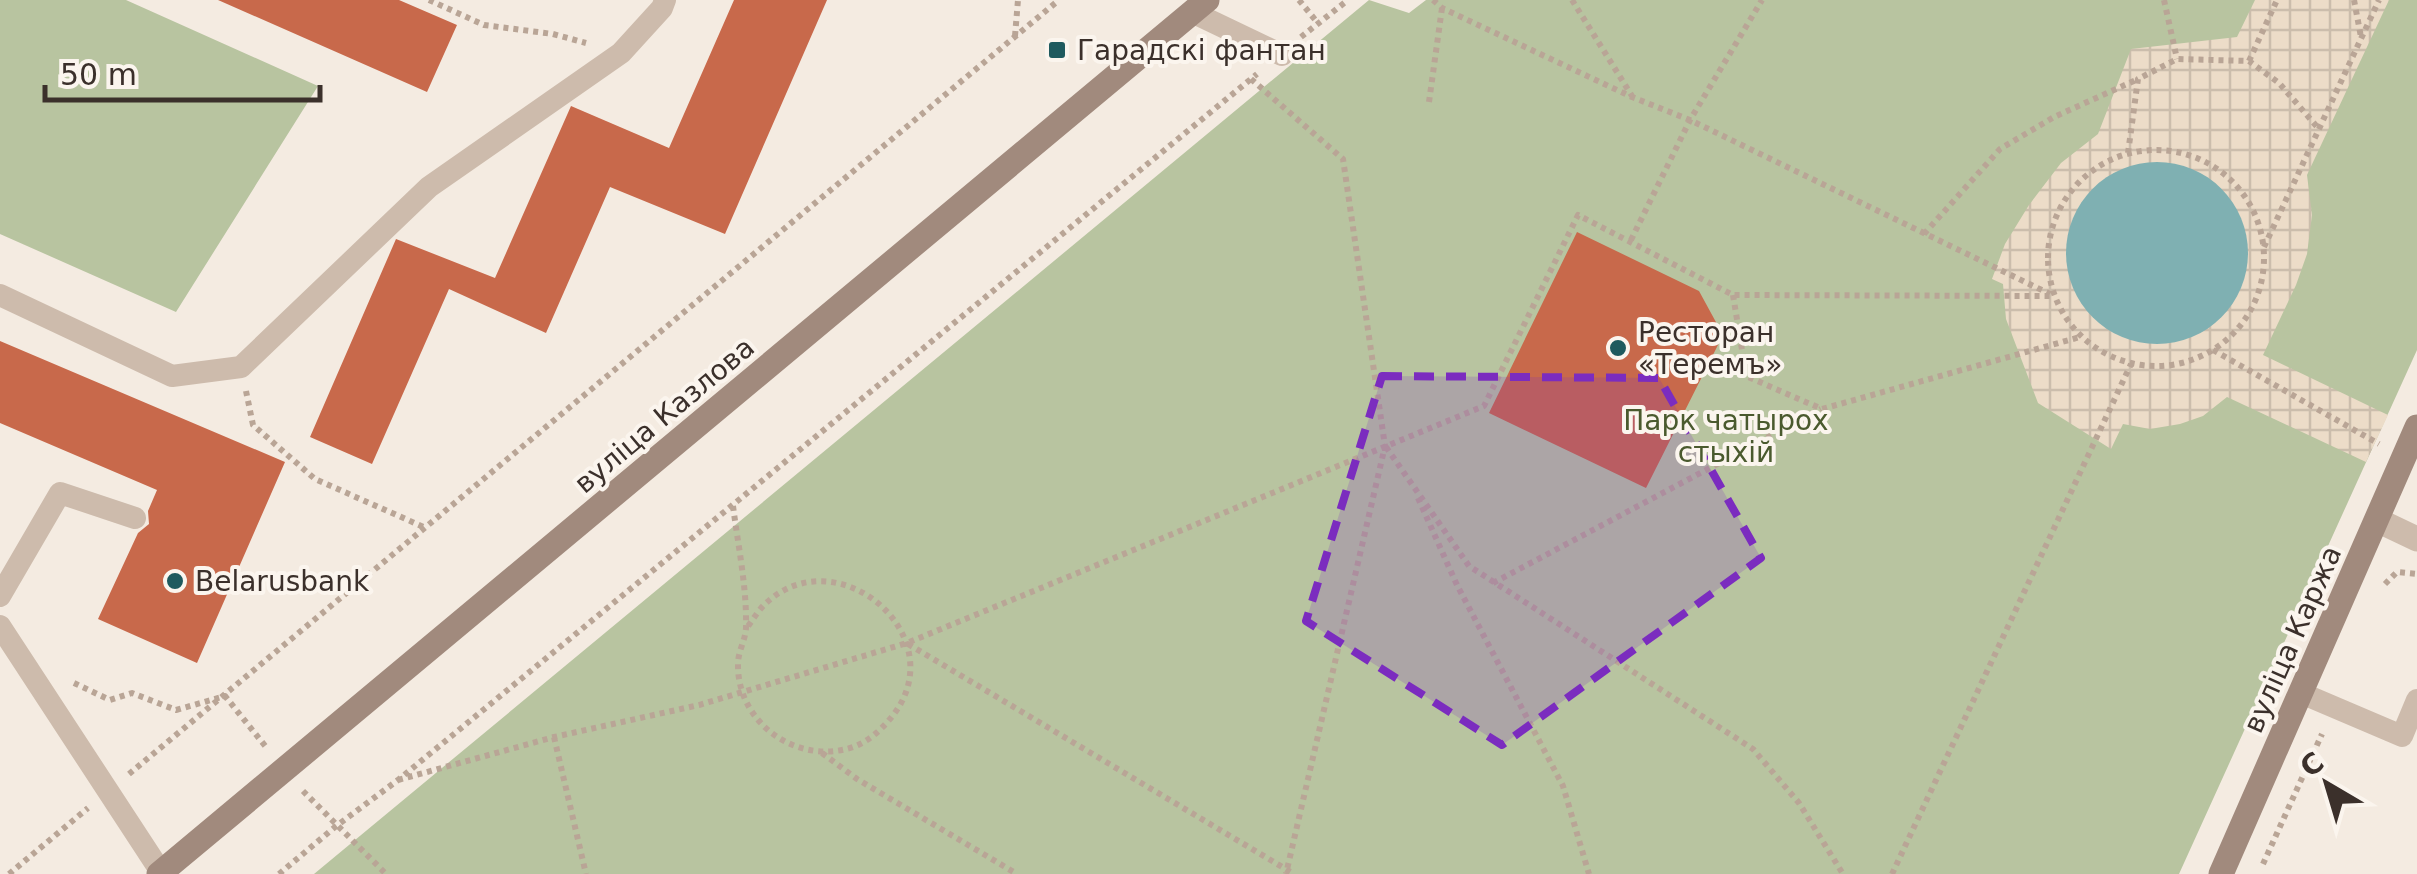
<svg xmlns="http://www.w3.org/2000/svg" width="2417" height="874" font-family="'DejaVu Sans',sans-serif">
  <defs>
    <pattern id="plaza-grid" width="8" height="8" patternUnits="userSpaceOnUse" patternTransform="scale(2.5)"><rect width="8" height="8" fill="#ecdcc8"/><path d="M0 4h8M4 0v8" fill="none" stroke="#cbbdac"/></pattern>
  </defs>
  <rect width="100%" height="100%" fill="#f4ebe1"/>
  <!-- park -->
  <path fill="#b8c4a0" d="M 0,0 L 126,0 L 318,86 L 176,312 L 0,234 Z
    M 1369,0 L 1409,13 L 1426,0 L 2417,0 L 2417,350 L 2179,874 L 314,874 Z"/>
  <!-- plaza -->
  <path fill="url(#plaza-grid)" d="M 2255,0 L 2389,0 L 2307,175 L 2312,215 L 2307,254 L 2296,285 L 2263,355 L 2388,415 L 2366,462 L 2227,397 L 2203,416 L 2180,424 L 2150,429 L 2123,424 L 2111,449 L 2038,403 L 2006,319 L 2003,284 L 1992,279 L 2005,244 L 2029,205 L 2061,163 L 2098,134 L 2131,49 L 2237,37 Z"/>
  <!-- water -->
  <path fill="#7fb0b2" d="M2066 253a91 91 0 1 1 182 0a91 91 0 1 1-182 0Z"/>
  <!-- building -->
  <path fill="#c8694b" d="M 218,0 L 399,0 L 457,25 L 427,92 Z
    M 734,0 L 827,0 L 725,234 L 610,187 L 546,333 L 449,289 L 372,464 L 310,437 L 396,239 L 495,278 L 571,106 L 669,148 Z
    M 1577,232 L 1699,291 L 1723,335 L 1646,488 L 1489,413 Z
    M 0,341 L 285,462 L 197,663 L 98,619 L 138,533 L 149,524 L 148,511 L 157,490 L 0,423 Z"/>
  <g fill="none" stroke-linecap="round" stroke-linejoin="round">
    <!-- path -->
    <path stroke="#b9a596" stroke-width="6" stroke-dasharray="5 5" stroke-linecap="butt" d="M 429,0 L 484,25 L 553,34 L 586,43
      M 1299,0 L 1317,22
      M 1433,0 L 1442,8 L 1632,97 L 1690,120 L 2050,294
      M 1572,0 L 1632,96
      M 2164,0 L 2177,59
      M 2354,0 L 2361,37
      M 1015,36 L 1018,0
      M 1301,37 L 1348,0
      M 2249,61 L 2277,0
      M 1251,79 L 1343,159 L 1385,446 L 1286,874
      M 1429,102 L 1442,8
      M2048 258a108 108 0 1 1 216 0a108 108 0 1 1-216 0Z
      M 2128,153 L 2138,79 L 2177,59 L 2249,61 L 2279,83 L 2319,129
      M 1924,234 L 2000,149 L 2054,117 L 2136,80
      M 1631,240 L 1690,120 L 1762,0
      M 2264,247 L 2379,0
      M 1733,295 L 1743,356 L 1739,373 L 1822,409 L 2080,337
      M 2213,350 L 2379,444
      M 246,391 L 253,425 L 315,479 L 426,528
      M 1386,447 L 1469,566 L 1753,749 L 1799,803 L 1843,874
      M 1418,498 L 1457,585 L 1563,786 L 1589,874
      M 733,506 C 738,545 747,588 746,627 C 746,639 738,651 738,664 C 737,723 797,766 853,747 C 870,741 883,728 894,714 C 954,634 835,535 764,605 C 758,611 752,621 746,629
      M 1493,583 L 1821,409
      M 2385,584 L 2397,572 L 2417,574
      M 908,644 L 1294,874
      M 74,683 L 110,700 L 132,693 L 176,710 L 225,696 L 266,747
      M 554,737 L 586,874
      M 822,753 L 857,779 L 1017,874
      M 129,774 L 1059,0
      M 398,780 L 554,737 L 699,705 L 907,643 L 1484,406 L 1578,215 L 1733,295 L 2054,296
      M 303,791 L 386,874
      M 2263,864 L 2322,734
      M 9,874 L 88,808
      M 279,874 L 335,827 L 398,780 L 1257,74
      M 1892,874 L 2131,364"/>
    <!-- service -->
    <path stroke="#cdbbac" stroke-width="22" d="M 1192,12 L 1282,55
      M 0,295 L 172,376 L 241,367 L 429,187 L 621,53 L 662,8 L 665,0
      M 0,596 L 60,493 L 135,518
      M 0,626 L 161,872
      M 2301,693 L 2402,736 L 2417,700"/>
    <!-- tertiary -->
    <path stroke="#cdbbac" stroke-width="25" d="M 2377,520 L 2417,539"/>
    <!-- secondary -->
    <path stroke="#a18a7d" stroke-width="25" d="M 159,874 L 1207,0
      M 2221,874 L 2417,427"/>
  </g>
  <!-- marked area -->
  <path fill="#7b2cbf" fill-opacity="0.2" stroke="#7b2cbf" stroke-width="8" stroke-dasharray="20 12" stroke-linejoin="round" d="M 1382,376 L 1659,378 L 1761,558 L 1502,745 L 1306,621 Z"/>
  <!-- markers -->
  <g fill="#1f5a5e" stroke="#fbf5ee" stroke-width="4">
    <rect x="1047" y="40" width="20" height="20" rx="5"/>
    <circle cx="1618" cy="348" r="10"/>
    <circle cx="175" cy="581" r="10"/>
  </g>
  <g text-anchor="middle" stroke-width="8" stroke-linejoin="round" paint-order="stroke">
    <!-- poi labels -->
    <g font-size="28" fill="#3b302b" stroke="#fbf5ee" text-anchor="start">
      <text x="1077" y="60">Гарадскі фантан</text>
      <text x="1638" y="342">Ресторан<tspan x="1638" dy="32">«Теремъ»</tspan></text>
      <text x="195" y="591">Belarusbank</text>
    </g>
    <!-- street labels -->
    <g font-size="28" fill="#3b302b" stroke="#fbf5ee">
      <text transform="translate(664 415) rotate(-40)" y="10">вуліца Казлова</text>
      <text transform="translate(2292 639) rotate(-66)" y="10">вуліца Каржа</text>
    </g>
    <!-- park labels -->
    <g font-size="28" fill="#4a5a2e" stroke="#fbf5ee">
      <text x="1726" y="430">Парк чатырох<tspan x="1726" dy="32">стыхій</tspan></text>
    </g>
  </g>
  <!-- north arrow -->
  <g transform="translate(2327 784) rotate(322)" stroke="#fbf5ee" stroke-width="8" paint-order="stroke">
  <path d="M0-8L18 38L0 25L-18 38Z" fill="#3b302b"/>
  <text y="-15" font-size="28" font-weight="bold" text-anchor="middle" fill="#3b302b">С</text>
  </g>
  <!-- scale -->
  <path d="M45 85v15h275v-15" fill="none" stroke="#3b302b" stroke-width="5"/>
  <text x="60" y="85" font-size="30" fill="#3b302b" stroke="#fbf5ee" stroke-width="8" paint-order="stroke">50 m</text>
</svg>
